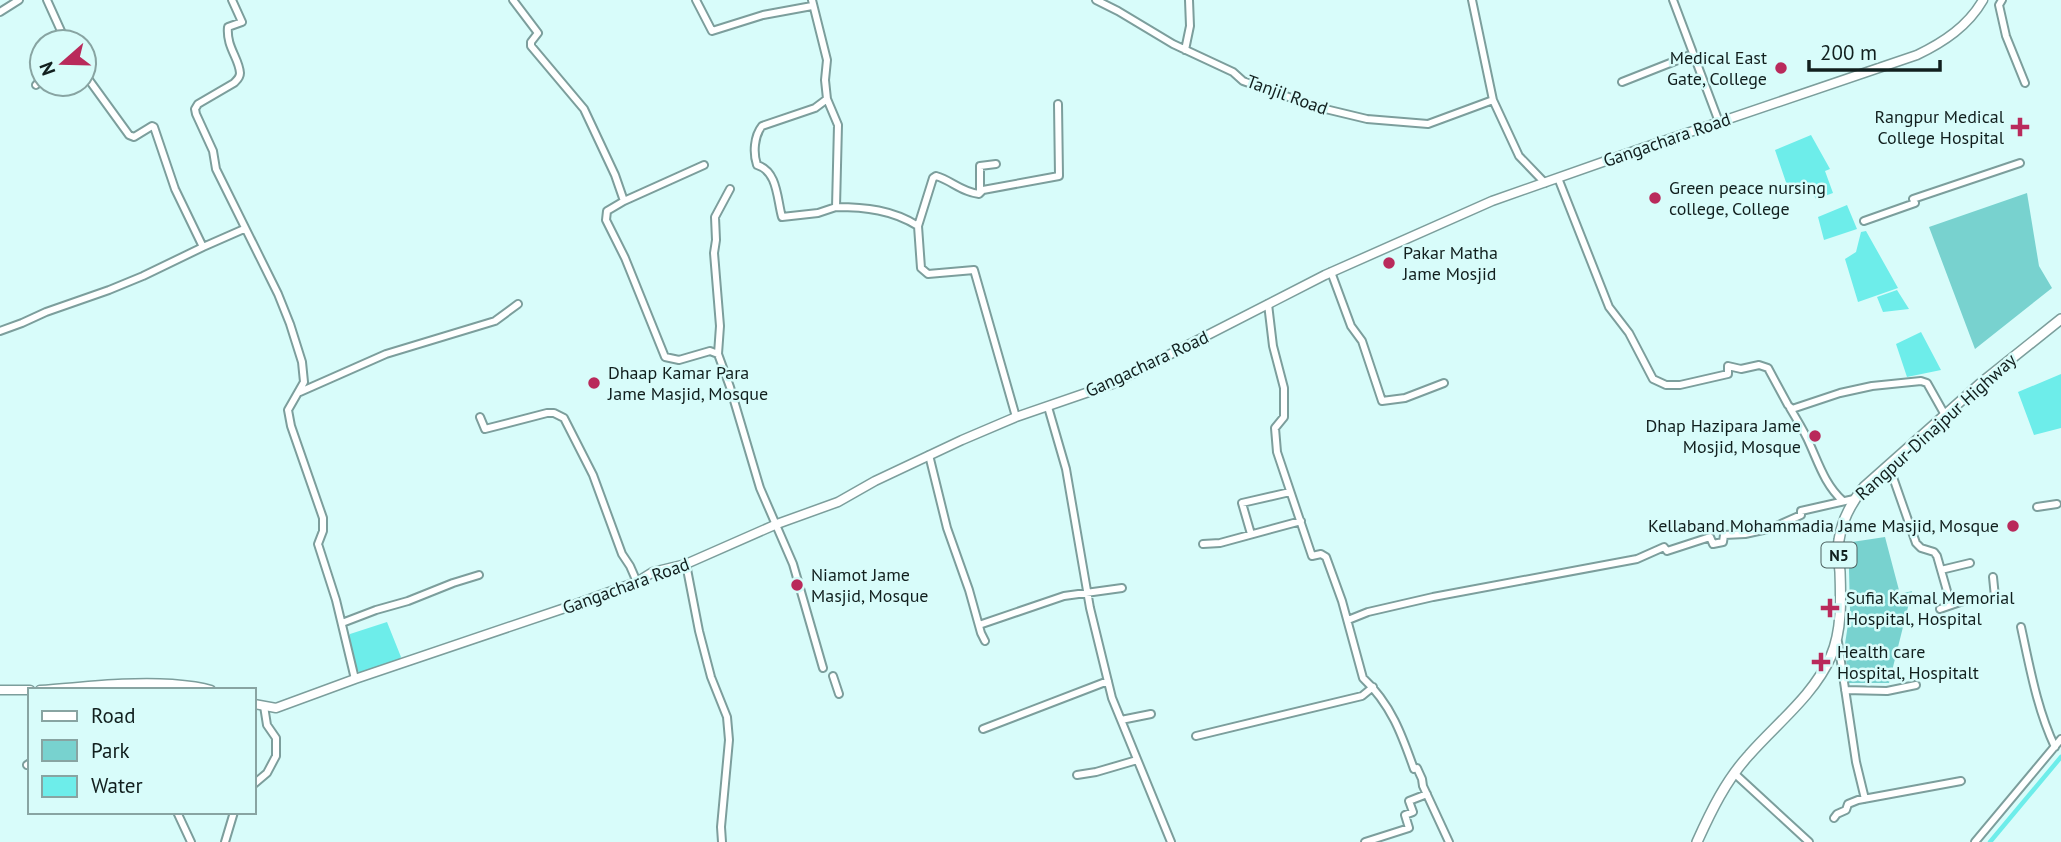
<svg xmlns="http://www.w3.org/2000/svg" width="2061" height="842" font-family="'PT Sans',sans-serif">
  <rect width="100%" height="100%" fill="#d8fcfa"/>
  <!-- green -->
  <path fill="#78d2cf" d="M 2027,193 L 2039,266 L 2052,288 L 1975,349 L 1929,227 Z
    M 1885,537 L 1900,594 L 1912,591 L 1889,683 L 1848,683 L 1845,644 L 1850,611 L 1849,570 L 1852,542 Z"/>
  <!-- water -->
  <path fill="#6dedea" d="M 1811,135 L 1830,169 L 1825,171 L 1833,193 L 1816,199 L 1809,188 L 1790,194 L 1775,150 Z
    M 1847,205 L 1857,229 L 1824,240 L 1818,217 Z
    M 1866,231 L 1898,288 L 1858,302 L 1845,259 L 1856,252 L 1861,232 Z
    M 1897,290 L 1909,309 L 1883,312 L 1877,297 Z
    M 1921,332 L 1941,370 L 1907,377 L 1896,344 Z
    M 2061,374 L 2061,428 L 2034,435 L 2018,392 Z
    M 387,622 L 401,657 L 399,660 L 360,674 L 355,666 L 348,638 L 350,634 Z"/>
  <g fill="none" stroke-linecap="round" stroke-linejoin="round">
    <!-- canal -->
    <path stroke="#6dedea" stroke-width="4.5" d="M 1990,842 L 2061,757"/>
    <!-- minor casing -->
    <g stroke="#7c9e9c" stroke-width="10">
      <path id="minor" d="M 47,0 L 66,42
        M 232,0 L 242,22 L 228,27 C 226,47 239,58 240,73 C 240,78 237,80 234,83 L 198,104 L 195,109 L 196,114 L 213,151 L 216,169 L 278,294 L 290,324 L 302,362 L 304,382 L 288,410 L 291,426 L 323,518 L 323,531 L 318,544 L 336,600 L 355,679
        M 513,0 L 538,33 L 531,42 L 531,46 L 584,109 L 615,175 L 624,201 L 607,211 L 606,220 L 625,258 L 665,357 L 679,360 L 710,351 L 718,354 L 730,387 L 760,488 L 793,564 L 823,668
        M 696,0 L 712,31 L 763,15 L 812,6
        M 812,0 L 827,60 L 825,80 L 827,99 L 838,125 L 836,207 C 865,207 893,210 918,226 L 921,268 L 928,274 L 974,270 L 1016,417
        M 1096,0 L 1118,11 L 1173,44 L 1233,72 L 1243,81 L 1317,107 L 1367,119 L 1428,124 L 1493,100
        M 1472,0 L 1493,100 L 1519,156 L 1545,183
        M 1673,0 L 1719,122
        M 2002,0 L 1999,5 L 2006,36 L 2025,83
        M 0,12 L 19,0
        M 1185,50 L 1190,26 L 1189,0
        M 84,73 L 129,135 L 134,137 L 152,126 L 154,127 L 175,189 L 203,247 L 244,229
        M 1622,82 L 1693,54
        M 36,85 L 42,79
        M 827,99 L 815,108 L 762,126 C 754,136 753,153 757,165 C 778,171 777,200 782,217 L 818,213 L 836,207
        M 1558,178 L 1609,307 L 1629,333 L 1653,379 L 1666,385 L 1680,385 L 1728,374 L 1728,366 L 1741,369 L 1759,365 L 1768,368 L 1788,405 L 1792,409 L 1840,393 L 1872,386 L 1921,381 L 1927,383 L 1945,415
        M 980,192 L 980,166 L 996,164
        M 1913,199 L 2020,163
        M 624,201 L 704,165
        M 1864,221 L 1915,203
        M 918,226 L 933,178 L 936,176 C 951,180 961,192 979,194 L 983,190 L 1059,176 L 1058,104
        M 1331,272 L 1351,326 L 1362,341 L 1382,401 L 1405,398 L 1444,383
        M 1268,304 L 1273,346 L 1284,388 L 1284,417 L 1275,428 L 1277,452 L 1312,556 L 1321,554 L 1326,557 L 1342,601 L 1363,678 C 1391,704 1402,735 1414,769 L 1417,768 L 1422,779 L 1423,786 L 1449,842
        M 0,331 L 22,323 L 46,312 L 109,290 L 143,276 L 203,247
        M 718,354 L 720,326 L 714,253 L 716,240 L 715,217 L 730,189
        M 300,392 L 386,354 L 495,321 L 518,304
        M 1048,407 L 1066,469 L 1090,608 L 1112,698 L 1171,842
        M 1790,408 C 1796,418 1802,428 1807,438 C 1818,461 1824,484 1843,501
        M 480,417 L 485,429 L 547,413 L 554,413 L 564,418 L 593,475 L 622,554 L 630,566 L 637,582
        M 929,455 L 947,528 L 969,590 L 981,633 L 985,641
        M 1889,466 L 1916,543 L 1921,548 L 1934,552 L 1937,556 L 1951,605
        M 2037,507 L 2057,504
        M 1251,534 L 1242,503 L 1290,492
        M 1203,544 L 1220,543 L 1301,521
        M 686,564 L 699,631 L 711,677 L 727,717 L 729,740 L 721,827 L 722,842
        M 1941,570 L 1970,563
        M 1993,577 L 1995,597
        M 1940,609 L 1969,599
        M 1348,620 L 1368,612 L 1433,597 L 1637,559 L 1664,547 L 1667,551 L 1710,537 L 1713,544 L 1723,542 L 1724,535 L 1745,534 L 1772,528 L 1801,515 L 1801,511 L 1854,499
        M 342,623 L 376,610 L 408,601 L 453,583 L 479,575
        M 979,625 L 1064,596 L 1122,588
        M 2021,627 C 2030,668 2037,709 2055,747
        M 1838,642 L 1856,762 L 1865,799
        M 833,676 L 839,694
        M 1845,690 L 1887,691 L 1916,685
        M 1121,720 L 1151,714
        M 983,729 L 1108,681
        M 1196,736 L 1362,696 L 1373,687
        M 27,765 L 30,763
        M 1734,773 L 1809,842
        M 1077,775 L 1096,772 L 1137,760
        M 254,784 L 267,773 L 276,756 L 276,738 L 267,725 L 264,706
        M 177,812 L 191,842
        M 1834,818 L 1837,814 L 1846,810 L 1848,804 L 1858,800 L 1961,781
        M 225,842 L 234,812
        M 1365,842 L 1409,828 L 1405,815 L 1413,812 L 1409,801 L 1427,794
        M 1975,842 L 2061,739"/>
    </g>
    <!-- major casing -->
    <g stroke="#7c9e9c" stroke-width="11">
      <path id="major" d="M 0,690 L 30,690
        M 40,690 C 84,687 128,681 172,684 C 185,685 198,686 211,690
        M 254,704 L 276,708 L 355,679 L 565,608 L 637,582 L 653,572 L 686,564 L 777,524 L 838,502 L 875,481 L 962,440 L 1016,417 L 1112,384 L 1325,275 L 1492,201 L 1637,150 L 1917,55 C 1944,42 1968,26 1983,0"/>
    </g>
    <!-- highway casing -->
    <g stroke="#7c9e9c" stroke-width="12">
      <path id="highway" d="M 1697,842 C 1711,811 1726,780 1749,755 C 1776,724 1814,695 1831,656 C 1842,631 1841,599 1840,572 C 1839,561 1837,550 1839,540 C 1842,519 1851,503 1864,487 L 1981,383 L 2061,319"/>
    </g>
    <!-- minor -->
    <use href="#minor" stroke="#fff" stroke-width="6"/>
    <!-- major -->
    <use href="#major" stroke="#fff" stroke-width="8"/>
    <!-- highway -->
    <use href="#highway" stroke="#fff" stroke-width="9"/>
  </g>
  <!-- markers -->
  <g fill="#b92a5b" stroke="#d8fcfa" stroke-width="2.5">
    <circle cx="1781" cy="68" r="7"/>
    <path d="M2016.5 116.5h7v7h7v7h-7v7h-7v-7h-7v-7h7z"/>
    <circle cx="1655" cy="198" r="7"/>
    <circle cx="1389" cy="263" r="7"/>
    <circle cx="594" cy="383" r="7"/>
    <circle cx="1815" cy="436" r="7"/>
    <circle cx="2013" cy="526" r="7"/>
    <circle cx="797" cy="585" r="7"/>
    <path d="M1826.5 597.5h7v7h7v7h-7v7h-7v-7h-7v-7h7z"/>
    <path d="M1817.5 651.5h7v7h7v7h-7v7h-7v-7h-7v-7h7z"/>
  </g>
  <g text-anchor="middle" stroke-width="5" stroke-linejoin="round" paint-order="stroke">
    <!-- shield labels -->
    <rect fill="#d8fcfa" stroke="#4d6160" stroke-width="2" x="1821.5" y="542.5" width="35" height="25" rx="5"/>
    <g font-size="16" font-weight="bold" fill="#111f1e">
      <text x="1839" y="561">N5</text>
    </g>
    <!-- poi labels -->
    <g font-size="18" fill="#111f1e" stroke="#d8fcfa" text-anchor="start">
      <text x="1767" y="64" text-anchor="end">Medical East<tspan x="1767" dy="21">Gate, College</tspan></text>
      <text x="2004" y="123" text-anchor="end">Rangpur Medical<tspan x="2004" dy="21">College Hospital</tspan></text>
      <text x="1669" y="194">Green peace nursing<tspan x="1669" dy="21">college, College</tspan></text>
      <text x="1403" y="259">Pakar Matha<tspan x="1403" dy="21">Jame Mosjid</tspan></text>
      <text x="608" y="379">Dhaap Kamar Para<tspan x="608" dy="21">Jame Masjid, Mosque</tspan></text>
      <text x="1801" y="432" text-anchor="end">Dhap Hazipara Jame<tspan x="1801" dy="21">Mosjid, Mosque</tspan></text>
      <text x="1999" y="532" text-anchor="end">Kellaband Mohammadia Jame Masjid, Mosque</text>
      <text x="811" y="581">Niamot Jame<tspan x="811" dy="21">Masjid, Mosque</tspan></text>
      <text x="1846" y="604">Sufia Kamal Memorial<tspan x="1846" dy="21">Hospital, Hospital</tspan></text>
      <text x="1837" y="658">Health care<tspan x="1837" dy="21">Hospital, Hospitalt</tspan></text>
    </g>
    <!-- street labels -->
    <g font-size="18" fill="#111f1e" stroke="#d8fcfa">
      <text transform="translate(1287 95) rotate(20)" y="6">Tanjil Road</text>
      <text transform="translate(1667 140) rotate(-19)" y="6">Gangachara Road</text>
      <text transform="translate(1147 364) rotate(-25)" y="6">Gangachara Road</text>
      <text transform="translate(1936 427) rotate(-42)" y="6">Rangpur-Dinajpur Highway</text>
      <text transform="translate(626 586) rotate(-20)" y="6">Gangachara Road</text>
    </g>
  </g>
  <!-- legend -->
  <rect x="28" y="688" width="228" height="126" fill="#d8fcfa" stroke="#88a4a2" stroke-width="2"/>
  <rect x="42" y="711" width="35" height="10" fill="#ffffff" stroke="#88a4a2" stroke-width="2"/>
  <text x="91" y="723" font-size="21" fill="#111f1e">Road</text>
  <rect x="42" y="740" width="35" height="21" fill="#78d2cf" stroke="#88a4a2" stroke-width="2"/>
  <text x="91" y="758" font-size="21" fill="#111f1e">Park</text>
  <rect x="42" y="776" width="35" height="21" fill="#6dedea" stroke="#88a4a2" stroke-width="2"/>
  <text x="91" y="793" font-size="21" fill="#111f1e">Water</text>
  <!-- north arrow -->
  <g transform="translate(63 63) rotate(250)"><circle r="33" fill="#d8fcfa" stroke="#88a4a2" stroke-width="2"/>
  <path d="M0-5L12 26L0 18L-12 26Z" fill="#b92a5b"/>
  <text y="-10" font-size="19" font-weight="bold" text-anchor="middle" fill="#111f1e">N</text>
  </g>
  <!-- scale -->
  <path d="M1809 60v10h131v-10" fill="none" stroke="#111f1e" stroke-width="3.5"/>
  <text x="1820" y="60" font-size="21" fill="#111f1e" stroke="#d8fcfa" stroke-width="5" paint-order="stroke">200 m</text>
</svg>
